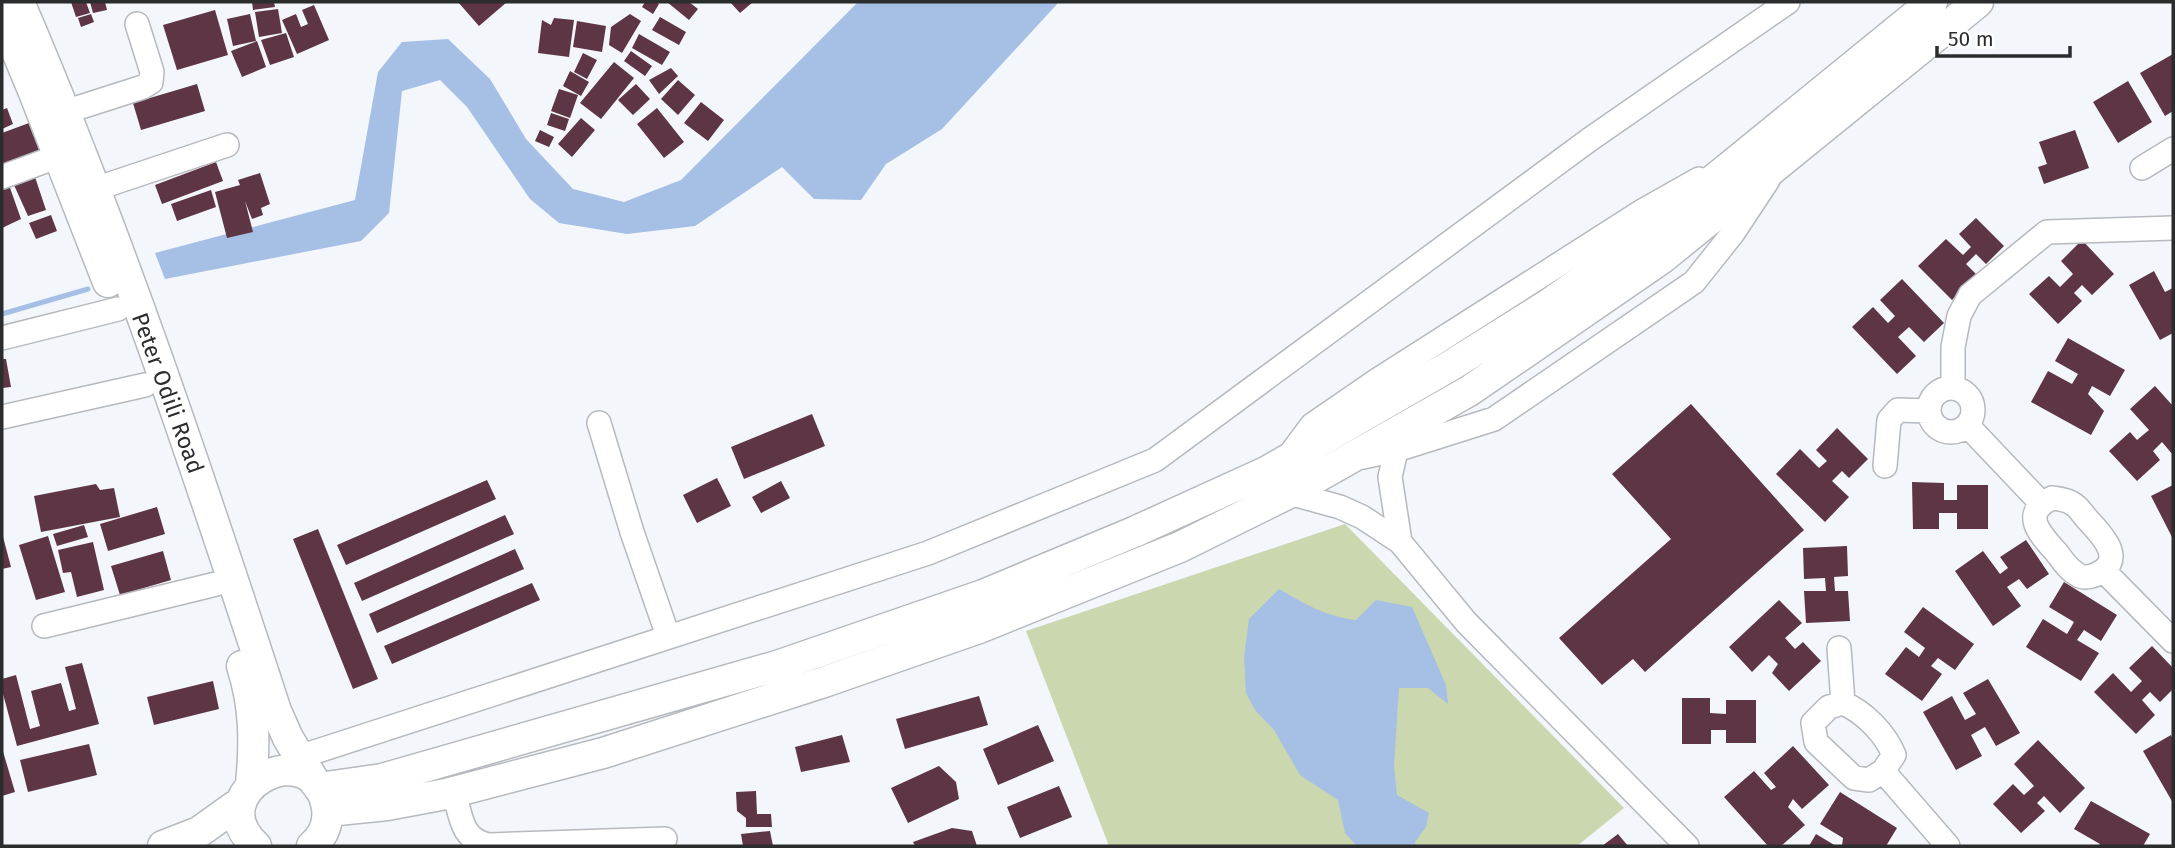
<svg xmlns="http://www.w3.org/2000/svg" width="2175" height="848" font-family="'Fira Sans',sans-serif">
  <rect width="100%" height="100%" fill="#f3f6fb"/>
  <!-- green -->
  <path fill="#cbd7ae" d="M 1345,524 L 1624,808 L 1577,846 L 1109,846 L 1026,631 Z"/>
  <!-- water -->
  <path fill="#a5bfe5" d="M 858,2 L 1059,2 L 942,129 L 886,164 L 861,200 L 814,199 L 782,167 L 695,226 L 627,234 L 559,223 L 530,199 L 467,107 L 440,80 L 402,91 L 389,213 L 361,241 L 165,279 L 155,253 L 355,200 L 378,72 L 402,42 L 448,39 L 490,79 L 526,139 L 573,189 L 624,202 L 681,180 Z
    M 1279,589 C 1305,604 1324,616 1356,620 L 1376,600 L 1412,607 L 1446,685 L 1448,704 L 1428,688 L 1399,688 L 1394,765 L 1397,795 L 1429,813 L 1426,827 L 1415,842 L 1416,846 L 1357,846 L 1345,833 L 1338,800 L 1300,775 L 1274,730 L 1255,710 L 1246,693 L 1244,657 L 1249,619 Z"/>
  <g fill="none" stroke-linecap="round" stroke-linejoin="round">
    <!-- stream -->
    <path stroke="#a5bfe5" stroke-width="5" d="M 2,314 L 88,289"/>
  </g>
  <!-- building -->
  <path fill="#5d3545" d="M 71,2 L 86,2 L 90,13 L 76,17 Z
    M 90,2 L 105,2 L 107,10 L 93,13 Z
    M 252,2 L 274,2 L 275,7 L 253,10 Z
    M 458,2 L 507,2 L 479,26 Z
    M 645,2 L 656,2 L 659,4 L 653,14 L 642,7 Z
    M 667,2 L 689,2 L 698,9 L 689,20 Z
    M 730,2 L 753,2 L 740,13 Z
    M 314,5 L 329,40 L 297,54 L 282,20 L 296,14 L 301,27 L 308,24 L 302,10 Z
    M 278,9 L 282,33 L 259,37 L 255,12 Z
    M 215,10 L 228,55 L 177,70 L 163,25 Z
    M 91,14 L 94,22 L 81,27 L 78,18 Z
    M 250,14 L 256,41 L 233,46 L 227,19 Z
    M 630,14 L 641,21 L 622,53 L 609,45 L 611,27 Z
    M 660,17 L 686,32 L 679,45 L 652,30 Z
    M 554,18 L 574,20 L 569,57 L 538,53 L 542,20 L 551,25 Z
    M 577,21 L 606,26 L 602,52 L 573,47 Z
    M 286,33 L 294,57 L 270,65 L 261,40 Z
    M 639,34 L 670,52 L 662,65 L 632,48 Z
    M 257,41 L 266,67 L 242,77 L 231,51 Z
    M 631,51 L 652,66 L 645,76 L 624,61 Z
    M 583,53 L 597,60 L 587,79 L 574,72 Z
    M 2173,54 L 2173,111 L 2165,116 L 2140,73 Z
    M 614,62 L 634,78 L 601,119 L 580,103 Z
    M 671,68 L 678,76 L 659,94 L 649,80 Z
    M 570,71 L 589,82 L 581,96 L 563,86 Z
    M 678,80 L 695,95 L 678,115 L 661,99 Z
    M 2128,81 L 2152,122 L 2118,143 L 2093,102 Z
    M 197,84 L 205,111 L 141,130 L 133,103 Z
    M 636,84 L 650,99 L 633,115 L 618,100 Z
    M 559,89 L 578,95 L 570,118 L 551,111 Z
    M 701,102 L 724,120 L 708,141 L 684,123 Z
    M 7,108 L 13,124 L 2,129 L 2,110 Z
    M 657,108 L 684,142 L 664,158 L 637,124 Z
    M 551,113 L 569,119 L 565,131 L 547,125 Z
    M 581,118 L 595,130 L 572,157 L 558,144 Z
    M 29,123 L 42,157 L 2,173 L 2,133 Z
    M 540,130 L 554,137 L 549,147 L 535,141 Z
    M 2075,130 L 2089,168 L 2044,184 L 2038,167 L 2047,164 L 2039,142 Z
    M 216,162 L 223,181 L 162,204 L 155,185 Z
    M 260,173 L 270,204 L 261,208 L 263,215 L 252,219 L 245,201 L 253,232 L 227,238 L 215,192 L 240,185 L 238,180 Z
    M 35,177 L 46,210 L 28,216 L 14,185 Z
    M 9,185 L 21,219 L 2,228 L 2,188 Z
    M 211,190 L 216,207 L 177,221 L 171,204 Z
    M 51,215 L 57,231 L 36,239 L 29,223 Z
    M 1976,218 L 2004,246 L 1986,264 L 1976,254 L 1966,264 L 1977,275 L 1952,300 L 1918,266 L 1946,239 L 1963,255 L 1971,247 L 1959,234 Z
    M 2082,240 L 2114,274 L 2092,295 L 2082,285 L 2074,293 L 2082,301 L 2058,324 L 2029,294 L 2049,276 L 2060,287 L 2073,274 L 2061,261 Z
    M 2154,271 L 2165,292 L 2173,288 L 2173,333 L 2160,340 L 2129,285 Z
    M 1902,279 L 1944,323 L 1924,342 L 1909,327 L 1898,337 L 1916,356 L 1897,374 L 1852,327 L 1873,307 L 1888,323 L 1895,316 L 1880,300 Z
    M 2068,338 L 2125,370 L 2110,396 L 2092,386 L 2088,394 L 2104,411 L 2091,435 L 2031,402 L 2048,371 L 2072,384 L 2078,374 L 2055,361 Z
    M 2,359 L 6,359 L 11,387 L 2,388 Z
    M 2155,386 L 2173,406 L 2173,455 L 2162,442 L 2153,451 L 2160,460 L 2137,481 L 2109,451 L 2130,432 L 2137,440 L 2149,430 L 2130,409 Z
    M 1691,404 L 1804,530 L 1645,672 L 1633,659 L 1602,685 L 1559,638 L 1671,539 L 1612,474 Z
    M 812,414 L 825,446 L 744,479 L 731,447 Z
    M 1837,428 L 1868,459 L 1849,478 L 1842,471 L 1832,481 L 1849,497 L 1825,522 L 1776,474 L 1800,449 L 1819,468 L 1827,461 L 1816,450 Z
    M 717,478 L 731,506 L 697,523 L 683,495 Z
    M 487,480 L 496,499 L 346,565 L 337,545 Z
    M 781,481 L 790,498 L 761,513 L 752,497 Z
    M 1912,482 L 1944,483 L 1944,500 L 1957,500 L 1957,485 L 1988,485 L 1988,529 L 1957,529 L 1957,513 L 1939,513 L 1939,529 L 1913,529 Z
    M 96,484 L 100,490 L 114,488 L 120,517 L 41,532 L 34,496 Z
    M 2173,485 L 2173,539 L 2151,496 Z
    M 157,507 L 165,534 L 108,551 L 100,524 Z
    M 505,515 L 514,534 L 362,601 L 354,583 Z
    M 84,525 L 88,537 L 57,546 L 53,534 Z
    M 318,529 L 378,679 L 353,689 L 293,539 Z
    M 2,533 L 11,567 L 2,569 Z
    M 48,536 L 65,592 L 36,600 L 19,545 Z
    M 2026,540 L 2049,574 L 2027,589 L 2019,579 L 2007,587 L 2021,606 L 1993,626 L 1955,571 L 1983,551 L 2000,574 L 2008,568 L 2000,557 Z
    M 93,542 L 104,590 L 77,597 L 71,572 L 63,573 L 58,550 Z
    M 1847,546 L 1848,576 L 1834,577 L 1835,591 L 1848,591 L 1850,621 L 1806,623 L 1804,591 L 1826,591 L 1825,578 L 1804,579 L 1803,548 Z
    M 515,549 L 524,569 L 377,633 L 369,614 Z
    M 163,551 L 171,580 L 120,595 L 111,566 Z
    M 2064,582 L 2117,615 L 2101,641 L 2084,630 L 2077,640 L 2099,653 L 2081,681 L 2026,647 L 2043,619 L 2067,634 L 2074,622 L 2049,607 Z
    M 532,583 L 540,600 L 392,664 L 384,646 Z
    M 1779,600 L 1802,623 L 1785,638 L 1795,649 L 1803,642 L 1821,661 L 1789,691 L 1772,673 L 1778,664 L 1769,655 L 1752,672 L 1729,647 Z
    M 1923,607 L 1974,644 L 1955,670 L 1938,658 L 1931,666 L 1942,674 L 1922,701 L 1885,674 L 1906,647 L 1919,657 L 1925,648 L 1904,632 Z
    M 2152,646 L 2173,668 L 2173,689 L 2160,702 L 2150,692 L 2142,700 L 2155,715 L 2136,734 L 2094,692 L 2113,673 L 2131,692 L 2142,681 L 2129,668 Z
    M 82,663 L 99,724 L 17,746 L 2,690 L 2,679 L 16,675 L 30,729 L 40,726 L 31,691 L 61,683 L 69,711 L 76,709 L 65,667 Z
    M 1988,679 L 2020,733 L 1996,746 L 1985,727 L 1971,735 L 1982,756 L 1956,770 L 1923,712 L 1952,696 L 1965,720 L 1976,714 L 1963,693 Z
    M 213,681 L 219,709 L 154,725 L 147,697 Z
    M 979,696 L 988,725 L 905,749 L 896,719 Z
    M 1682,698 L 1710,698 L 1710,713 L 1726,714 L 1726,700 L 1756,700 L 1756,743 L 1726,743 L 1726,730 L 1711,730 L 1711,744 L 1682,744 Z
    M 1038,725 L 1054,761 L 998,785 L 983,749 Z
    M 842,735 L 850,762 L 801,772 L 795,747 Z
    M 2171,735 L 2173,740 L 2173,803 L 2143,751 Z
    M 2038,740 L 2085,788 L 2060,813 L 2044,796 L 2037,803 L 2045,811 L 2021,833 L 1993,804 L 2013,784 L 2024,795 L 2034,786 L 2014,764 Z
    M 89,744 L 97,775 L 28,792 L 20,760 Z
    M 1793,746 L 1829,785 L 1802,809 L 1793,799 L 1788,807 L 1805,825 L 1781,846 L 1768,846 L 1724,797 L 1754,771 L 1771,790 L 1776,787 L 1764,773 Z
    M 2,748 L 15,792 L 2,796 Z
    M 939,766 L 956,782 L 959,799 L 908,823 L 891,788 Z
    M 1059,786 L 1072,817 L 1020,838 L 1007,807 Z
    M 756,791 L 757,814 L 771,814 L 772,827 L 746,827 L 746,818 L 737,811 L 736,792 Z
    M 1840,792 L 1897,828 L 1886,846 L 1842,846 L 1843,838 L 1820,824 Z
    M 2091,801 L 2150,834 L 2143,846 L 2099,846 L 2100,844 L 2074,829 Z
    M 952,828 L 972,831 L 977,846 L 915,846 L 913,842 Z
    M 770,831 L 773,846 L 743,846 L 741,834 Z
    M 1618,834 L 1628,846 L 1602,846 Z
    M 1816,834 L 1836,846 L 1809,846 Z"/>
  <g fill="none" stroke-linecap="round" stroke-linejoin="round">
    <!-- minor casing -->
    <g stroke="#b6b9be" stroke-width="26">
      <path id="minor" d="M 65,112 L 143,87 L 151,82 L 152,72 L 137,24
        M 2142,168 L 2173,149
        M 2,177 L 59,156
        M 95,189 L 227,145
        M 2,338 L 118,309
        M 1953,388 L 1953,347 L 1959,316 L 1970,295 L 2047,232 L 2173,228
        M1929 410a22 22 0 1 1 44 0a22 22 0 1 1-44 0Z
        M 2,417 L 145,385
        M 599,423 L 632,532 L 668,636
        M 1967,425 L 2041,503
        M 1399,438 L 1390,477 L 1400,542
        M 1291,453 L 1312,425 L 1376,381 L 1644,210 L 1699,179
        M 1363,457 L 1396,450 L 1494,419 L 1694,282 L 1733,233 L 1768,180
        M 1885,466 L 1889,420 L 1898,410 L 1929,411
        M 1289,493 L 1340,507 L 1362,517 L 1400,542 L 1466,622 L 1687,846
        M 2052,498 C 2059,499 2068,500 2073,504 C 2079,507 2083,515 2088,520 C 2102,535 2128,561 2095,575 C 2090,577 2085,578 2080,576 C 2069,571 2063,561 2057,553 C 2041,535 2019,514 2052,498 Z
        M 2104,571 L 2173,641
        M 44,626 L 216,584
        M 1839,648 L 1843,703
        M 1843,703 C 1864,712 1885,733 1894,755 L 1883,771 L 1869,780 L 1854,778 L 1816,742 L 1813,723 L 1829,707 Z
        M 299,757 L 928,553 L 1155,460 L 1589,140 L 1788,2
        M 1883,771 L 1948,846
        M 454,792 C 461,816 461,840 489,845 L 665,839"/>
    </g>
    <!-- major casing -->
    <g stroke="#b6b9be" stroke-width="33">
      <path id="major" d="M 19,2 C 118,232 198,472 276,711 L 288,738 L 316,784
        M 2,16 L 33,90 L 108,282
        M 242,666 C 255,706 255,743 251,784
        M 319,788 L 382,779 L 777,666 L 983,595 L 1134,532 L 1266,472 L 1450,366 L 1549,304 L 1641,239 L 1932,2
        M 328,811 L 387,805 L 446,794 L 603,753 L 824,682 L 979,628 L 1088,584 L 1180,547 L 1289,493 L 1469,391 L 1661,259 L 1978,2
        M 163,846 L 199,832 L 241,802
        M 256,846 C 198,793 308,731 326,803 C 330,819 325,835 312,846"/>
    </g>
    <!-- minor -->
    <use href="#minor" stroke="#fff" stroke-width="23"/>
    <!-- major -->
    <use href="#major" stroke="#fff" stroke-width="30"/>
  </g>
  <g text-anchor="middle" stroke-width="7" stroke-linejoin="round" paint-order="stroke">
    <!-- street labels -->
    <g font-size="23" fill="#2b2c2e" stroke="#fff">
      <text transform="translate(168 393) rotate(70)" y="8">Peter Odili Road</text>
    </g>
  </g>
  <!-- border -->
  <rect width="2175" height="848" fill="none" stroke="#2b2c2e" stroke-width="7"/>
  <!-- scale -->
  <path d="M1937 46v10h133v-10" fill="none" stroke="#2b2c2e" stroke-width="3.5"/>
  <text x="1948" y="46" font-size="21" fill="#2b2c2e" stroke="#ffffff" stroke-width="5" paint-order="stroke">50 m</text>
</svg>
